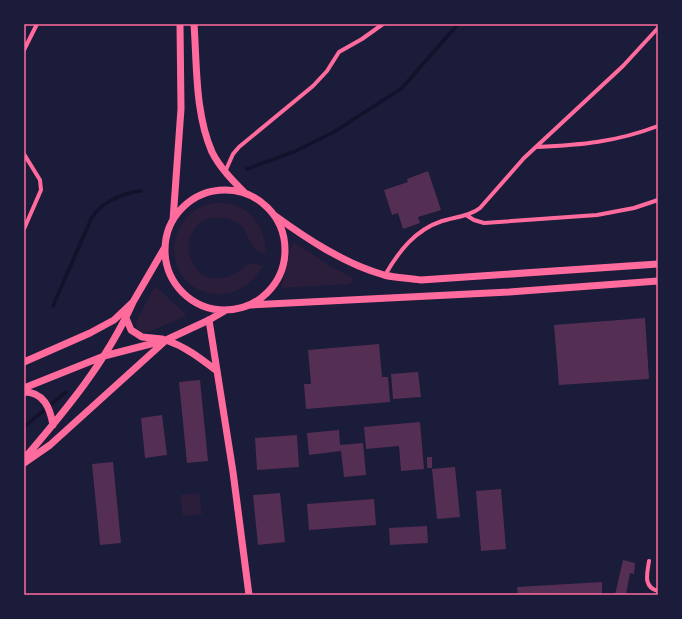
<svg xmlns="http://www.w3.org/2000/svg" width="682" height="619" font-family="Merriweather,serif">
  <rect width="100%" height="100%" fill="#1b1b3a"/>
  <!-- green -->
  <path fill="#2a1e3b" d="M 213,203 C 246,200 265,222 266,254 C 243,249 253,222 225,218 C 175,211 179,286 224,278 C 235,276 241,268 251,263 L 263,266 C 253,282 240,294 220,294 C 163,294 158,215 213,203 Z
    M 293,242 L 335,269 L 350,276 L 354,281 L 349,284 L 281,288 Z
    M 155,286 L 187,315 L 151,331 L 140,333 L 135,323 Z
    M 199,493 L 202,514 L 183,516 L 180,495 Z"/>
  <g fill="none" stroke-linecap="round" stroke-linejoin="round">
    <!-- stream -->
    <path stroke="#12122b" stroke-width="3.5" d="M 247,169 L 296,151 L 334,132 L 402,88 L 458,24
      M 53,306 L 91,219 C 102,201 120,194 141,191
      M 24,427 L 66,392"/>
  </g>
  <!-- building -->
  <path fill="#542f53" d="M 428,171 L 441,210 L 418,217 L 420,223 L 403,229 L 398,213 L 392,215 L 384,190 L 408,182 L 407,179 Z
    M 645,318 L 649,379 L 559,385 L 554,325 Z
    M 379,344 L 382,377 L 388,377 L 390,402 L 306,409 L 304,384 L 311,384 L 308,350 Z
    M 418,372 L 421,397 L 393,399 L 391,374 Z
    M 200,380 L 208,461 L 187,463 L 179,382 Z
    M 162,415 L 167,455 L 145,458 L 141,418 Z
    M 420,422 L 424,469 L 401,471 L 399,446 L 366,449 L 364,427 Z
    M 339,430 L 340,445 L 363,443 L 366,475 L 344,477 L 341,451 L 309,455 L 307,433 Z
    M 297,435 L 299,467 L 257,470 L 255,438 Z
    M 427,457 L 432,457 L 432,468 L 427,468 Z
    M 113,462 L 121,543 L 100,545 L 92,464 Z
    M 455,467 L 460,517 L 437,519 L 432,469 Z
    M 501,489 L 506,549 L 481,551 L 476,491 Z
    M 280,493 L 285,542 L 258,545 L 253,495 Z
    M 374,499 L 376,525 L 309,530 L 307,504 Z
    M 427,526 L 428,543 L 390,545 L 389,528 Z
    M 623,560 L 635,563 L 634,574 L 630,573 L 626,595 L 615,595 Z
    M 602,582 L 602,595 L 518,595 L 517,587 Z"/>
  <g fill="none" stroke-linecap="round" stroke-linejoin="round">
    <!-- minor -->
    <path stroke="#ff6b9d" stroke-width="4" d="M 24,50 L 37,24
      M 537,147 C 581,145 616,142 658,126
      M 24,154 L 40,180 L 41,190 L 24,229
      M 225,172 L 233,154 L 239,147 L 313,86 L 327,71 L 339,52 L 362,39 L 383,24
      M 466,215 L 474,220 L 484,223 L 597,215 L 634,208 L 658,200
      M 385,275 C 399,251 415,230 442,221 C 455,217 470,216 480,208 L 524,158 L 623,66 L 658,28
      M 649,561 C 647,574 643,587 658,591"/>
    <!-- secondary -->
    <path stroke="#ff6b9d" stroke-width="7" d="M 209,320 L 233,472 L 249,595
      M 166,340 C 186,347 200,358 217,371"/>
    <!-- primary -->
    <path stroke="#ff6b9d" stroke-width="7" d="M 194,24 C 197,66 195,113 212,152 C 220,168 233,181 245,193
      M165 250a60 60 0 1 1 120 0a60 60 0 1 1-120 0Z
      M 274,215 C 307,239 345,264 384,275 C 396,278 409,278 421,280 L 658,264
      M 173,220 L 181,109 L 180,24
      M 251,305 L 509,292 L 658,281
      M 126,318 L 131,330 L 142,337 L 162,339
      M 24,362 L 90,333 L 114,320 L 133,302 L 165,247
      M 24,388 L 104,356 L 166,340 L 209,320 L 226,310
      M 24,392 C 44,392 50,408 53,425
      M 24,459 C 65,411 107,361 133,302
      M 24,463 L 50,445 L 164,342"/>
  </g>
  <!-- border -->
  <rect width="682" height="619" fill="none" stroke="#1b1b3a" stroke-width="50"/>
  <rect x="25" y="25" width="632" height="569" fill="none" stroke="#ff6b9d" stroke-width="1.5"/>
</svg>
